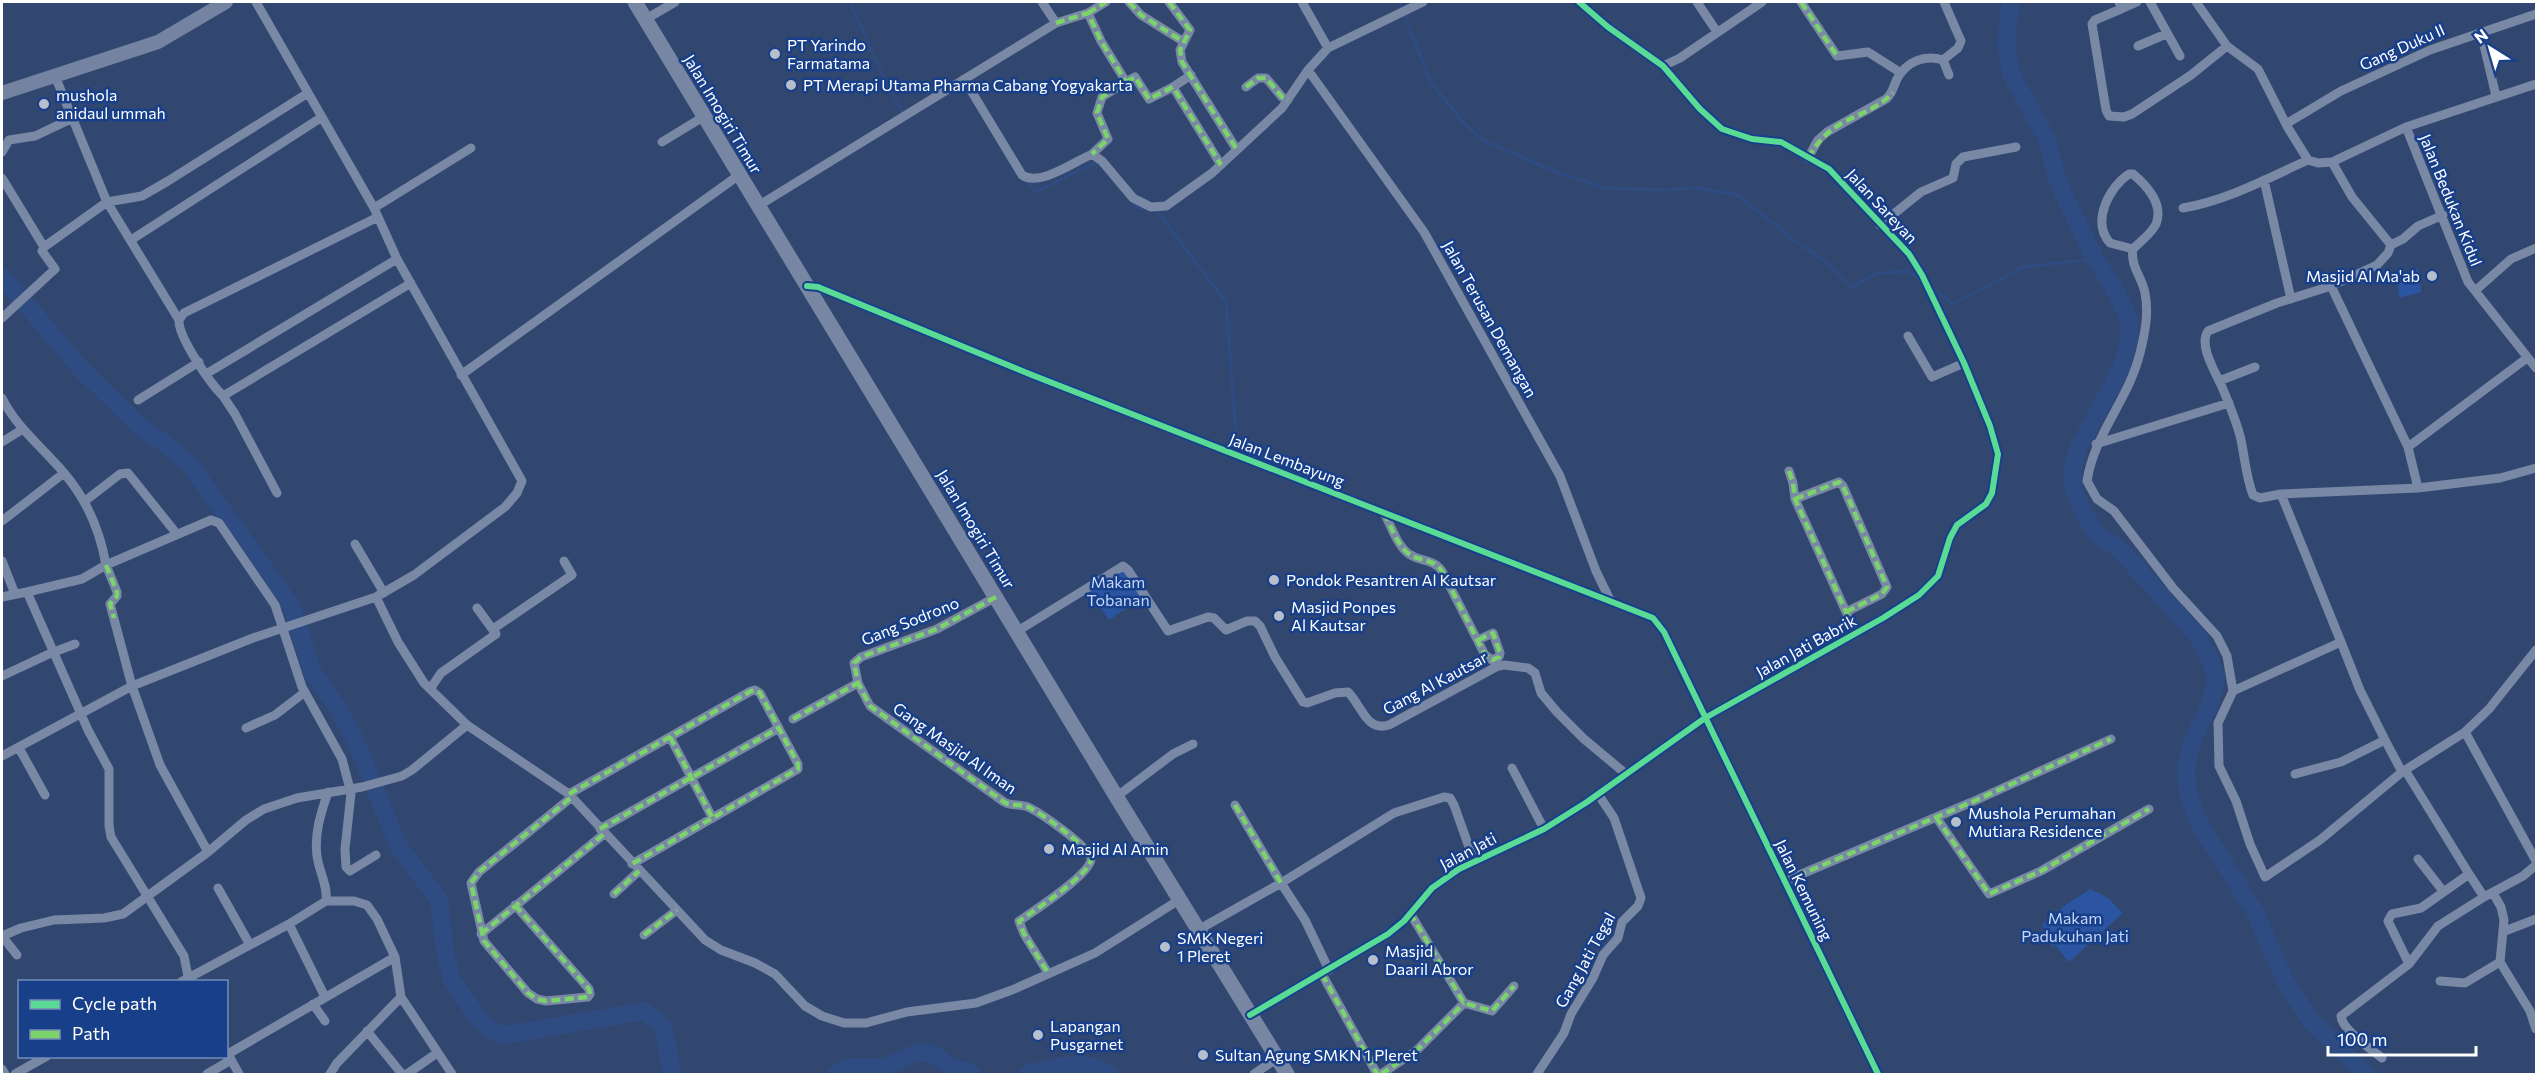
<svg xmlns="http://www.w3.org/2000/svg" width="2538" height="1076" font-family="Commissioner,sans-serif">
  <rect width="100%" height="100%" fill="#314770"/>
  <!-- green -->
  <path fill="#2b55a0" d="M 2418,268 L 2421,292 L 2399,298 L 2398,283 Z
    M 1122,569 L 1142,597 L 1109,620 L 1088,589 Z
    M 2090,889 L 2108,898 L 2123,913 L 2069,962 L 2055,945 L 2053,947 L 2047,941 L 2051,937 L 2042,925 L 2064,906 Z"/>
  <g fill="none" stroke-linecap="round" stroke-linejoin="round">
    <!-- stream -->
    <path stroke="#2e4c81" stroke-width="3" d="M 850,2 L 882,74 L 903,114
      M 1399,2 L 1431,82 L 1462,121 L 1482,140 L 1559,173 L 1606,188 L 1661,190 L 1698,188 L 1738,195 L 1799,244 L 1824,260 L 1852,287 L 1876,274 L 1906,271 L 1921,279
      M 1025,180 L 1035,190 L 1040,190 L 1092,164 L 1100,164
      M 1131,202 L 1137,207 L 1146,209
      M 1156,210 L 1226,302 L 1237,448
      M 1933,289 L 1953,304 L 2023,267 L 2095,259"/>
    <!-- river -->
    <path stroke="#2e4c81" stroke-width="18" d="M 2011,2 L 2006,42 L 2011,74 L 2047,139 L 2058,182 L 2095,259 L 2113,286 L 2129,319 L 2129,340 L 2122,367 L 2078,449 L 2072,471 L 2074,490 L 2084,514 L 2097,534 L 2119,549 L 2196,634 L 2211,661 L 2216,680 L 2210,705 L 2192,741 L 2186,767 L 2188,794 L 2200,825 L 2255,912 L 2285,981 L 2311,1021 L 2366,1074
      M 2,276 L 82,370 L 144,430 L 161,440 L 191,466 L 292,607 L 312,671 L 339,710 L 355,740 L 399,847 L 439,900 L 445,952 L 452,980 L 475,1014 L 490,1029 L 499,1034 L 506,1035 L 644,1011 L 663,1026 L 672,1074
      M 836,1074 L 854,1067 L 884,1068 L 916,1053 L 925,1052 L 939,1058 L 950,1066 L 972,1074
      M 1028,1074 C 1052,1068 1087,1058 1109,1074"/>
    <!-- street -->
    <path stroke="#7888a5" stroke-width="9" d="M 1129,2 L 1141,15 L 1184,42
      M 1169,2 L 1190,30 L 1180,50 L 1182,62 L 1237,150
      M 1302,2 L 1328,48
      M 1697,2 L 1717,32
      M 1801,2 L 1837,56 L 1868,52 L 1901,73
      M 2119,2 L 2121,9 L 2137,2
      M 2150,2 L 2180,56
      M 2196,2 L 2227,46 L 2258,69 L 2288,128 L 2308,160
      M 2121,9 L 2095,20 L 2092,24 L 2106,110 L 2109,116 L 2124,117 L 2132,114 L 2191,75 L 2227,46
      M 1088,13 L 1106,2
      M 646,19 L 675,2
      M 1056,23 L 1088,13 L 1101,41 L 1126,82 L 1102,97 L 1097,113 L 1108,139 L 1092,154
      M 2478,34 L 2483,41 L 2496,96
      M 2138,46 L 2166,34
      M 1943,60 L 1949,75
      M 1663,66 L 1680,58 L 1762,2
      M 1308,70 L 1424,232 L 1560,476 L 1596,571 L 1611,602
      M 55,76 L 107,202 L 179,320
      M 964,79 L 1022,175 C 1039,187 1074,162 1092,154 L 1102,161 L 1133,198 L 1151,207 L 1166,206 L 1212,173 L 1282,108 L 1308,70 L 1328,48 L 1423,2
      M 1126,82 L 1135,77 L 1149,99 L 1173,87 L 1221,165
      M 1173,87 L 1191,75
      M 1246,87 L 1258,78 L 1266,78 L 1282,97 L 1288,100
      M 2286,124 L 2341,91 L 2430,50 L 2536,14
      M 2406,127 L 2468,282 L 2536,368
      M 662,142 L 703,117
      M 2,152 L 9,140 L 35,136 L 71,119
      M 1808,158 L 1818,140 L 1827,132 L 1886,99 C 1893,93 1893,87 1897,79 C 1906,62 1924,54 1943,60 L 1958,48 L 1961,41 L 1944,2
      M 2332,162 L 2352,197 L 2391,245
      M 2129,174 L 2133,174 C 2146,185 2164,204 2156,224 C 2152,233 2140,242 2133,249 L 2110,243 C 2091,222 2109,187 2129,174 Z
      M 2,178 L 44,247 L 42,251 L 55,269 L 2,318
      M 2264,180 L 2291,299
      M 758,206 L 1056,23 L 1042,2
      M 374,208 L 471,148
      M 2183,208 C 2228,200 2266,179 2308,160 L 2318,163 L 2332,162 L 2406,127 L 2536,84
      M 2443,215 L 2418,226 L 2403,239 L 2391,245 L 2388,253 L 2377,265 L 2331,286 L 2277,303 L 2208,331 C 2198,345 2216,373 2222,387 C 2229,404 2237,422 2241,440 C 2245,459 2246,477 2253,495 L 2260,498 L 2281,494 L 2418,488 L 2500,478 L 2536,468
      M 378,217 L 184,313 L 179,320 C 178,337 210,383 223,396 L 411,283
      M 1880,225 L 1921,192 L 1953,178 L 1956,164 L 1963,157 L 2016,147
      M 131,240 L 322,117
      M 44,247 L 107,202 L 142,196 L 168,181 L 308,93
      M 2133,249 C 2130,266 2142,277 2145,293 C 2149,313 2145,333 2140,353 C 2129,399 2094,434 2087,481 L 2097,499 L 2114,511 L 2173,588 L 2217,636 L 2227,656 L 2233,691 L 2218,723 L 2219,766 L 2236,801 L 2250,844 L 2265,877 L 2320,840 L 2402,772 L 2465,732 L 2489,709 L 2536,650
      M 807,286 L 818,287 L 1032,375 L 1653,618 L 1664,632 L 1878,1074
      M 2331,286 L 2408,447 L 2418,488
      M 2476,290 L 2511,259 L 2536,248
      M 1908,336 L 1932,377 L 1964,363
      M 206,374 L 397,259
      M 461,375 L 739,175
      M 2219,381 L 2255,367
      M 223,396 L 235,414 L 277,493
      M 2,398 C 16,427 43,448 64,473 C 87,500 100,530 106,565 L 82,579 L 27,592
      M 138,400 L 199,362
      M 2,442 L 23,429
      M 2096,444 L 2229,403
      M 2408,447 L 2527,358
      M 1789,471 L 1793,483 L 1795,499 L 1856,634
      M 2281,494 L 2341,642
      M 1795,499 L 1839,482 L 1843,486 L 1887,587 L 1882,594 L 1846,612
      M 85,501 L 120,474 L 128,473 L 176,533
      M 1384,513 C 1391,525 1397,546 1409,554 C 1420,562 1433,558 1442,571 L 1485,655 L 1492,660 L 1499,657 L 1500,653 L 1493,633 L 1478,640
      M 2,521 L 64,473
      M 355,544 L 384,593
      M 2,561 L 15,594
      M 2,597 L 27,592 L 88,730 L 109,769 L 109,826 L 111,837 L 184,956 L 189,982
      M 376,597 L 398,642 L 424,683 L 467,725 L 569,794 L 705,940 L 721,950 L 755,963 L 775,974 L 805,1006 L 822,1016 L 844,1023 L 866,1023 L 907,1012 L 976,1003 L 1012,990 L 1095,953 L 1179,900
      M 996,597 L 937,629 L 861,657 L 854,663 L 858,683 L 870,706 L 1004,802 C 1012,807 1022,803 1030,808 C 1042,814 1088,846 1091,858 C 1094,872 1031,913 1019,921 L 1024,934 L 1048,973
      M 493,629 L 572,575 L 564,561
      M 1016,632 L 1123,566 L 1128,570 L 1168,631 L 1208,617 L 1214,618 L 1226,630 L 1247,621 L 1255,621 L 1260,626 L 1275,657 L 1303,702 L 1307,703 L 1335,693 L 1348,692 C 1362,706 1366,732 1389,725 L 1496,667 L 1504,665 L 1528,668 L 1535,673 L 1541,693 L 1557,712 L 1584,739 L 1626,774
      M 54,652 L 75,644
      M 2,676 L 49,654
      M 430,689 L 441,673 L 496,634 L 477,608
      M 2233,691 L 2341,642 L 2360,690 L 2385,740
      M 793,719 L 858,683
      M 246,728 L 275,715 L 305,692
      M 2465,732 L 2536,861
      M 670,737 L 712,817
      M 19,748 L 45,795
      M 2,756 L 132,686 L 253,638 L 376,597 L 414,575 L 505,507 L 517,493 L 522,481 L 397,259 L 374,208 L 256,2
      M 1512,768 L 1544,829
      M 2405,770 L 2469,874
      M 2295,774 L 2341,762 L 2385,740 L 2402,772
      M 569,794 L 751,691 L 755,690 L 760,693 L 798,764 L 798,769 L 632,864
      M 1116,797 L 1173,754 L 1193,744
      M 1235,805 L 1281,883 L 1394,813 L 1444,797 L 1450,798 L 1454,805 L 1474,861
      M 1936,817 L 1989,894 L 2041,871 L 2149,809
      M 600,829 L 779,728
      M 208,852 L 160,765 L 132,686 L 110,604 L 117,596 L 117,592 L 106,565 L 211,520 L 219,523 L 275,605 L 302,687 L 342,759 L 351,793 L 345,849 L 346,867 L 350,871 L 376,855
      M 2418,859 L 2443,891
      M 1785,881 L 1972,802 L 2111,739
      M 218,888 L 250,945
      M 2493,893 L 2501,907 L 2504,920 L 2500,962 L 2530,1011 L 2536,1029
      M 614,894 L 639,871
      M 326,901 L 354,901 L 367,905 L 377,919 L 395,957 L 401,997 L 452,1074
      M 515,905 L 589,989 L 590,994 L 588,997 L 546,1001 L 537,999 L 528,993 L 484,941 L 471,883 L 479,872 L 572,797
      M 1410,913 L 1464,1003 L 1492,1011 L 1514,986
      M 289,924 L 325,997
      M 1198,930 L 1281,883 L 1305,920 L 1329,970
      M 2505,931 L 2536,919
      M 481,934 L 604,834
      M 644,935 L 677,910
      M 2,936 L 21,928 L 54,920 L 104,918 L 123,914 L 208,852 L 246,820 L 264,809 L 297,798 L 362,787 L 402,776 L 412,770 L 467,725
      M 2,936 L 17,955
      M 2409,964 L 2388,921 L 2392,914 L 2421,908 L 2469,874 L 2484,897 L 2523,876 L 2536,865
      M 1322,974 L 1377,1074
      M 2440,981 L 2465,983 L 2500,962
      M 181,982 L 289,924 L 326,901 C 328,885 319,872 317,856 C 314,833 321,813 328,792
      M 313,1004 L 325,1021
      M 1250,1015 L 1388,934 L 1404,921 L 1432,888 L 1459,869 L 1544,829 L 1587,802 L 1705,718 L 1883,618 L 1919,595 L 1938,576 L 1950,538 L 1957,525 L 1986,504 L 1992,493 L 1998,454 L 1990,426 L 1964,363 L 1922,275 L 1909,254 L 1829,169 L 1781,142 L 1752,139 L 1722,129 L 1700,109 L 1663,66 L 1608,27 L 1579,2
      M 367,1031 L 402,1074
      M 228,1054 L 395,957
      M 229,1056 L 239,1074
      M 2382,1058 C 2371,1049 2341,1029 2341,1016 L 2409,964 L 2438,926 L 2484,897
      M 2,1069 L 5,1074
      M 15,1074 L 47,1056
      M 207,1074 L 231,1060
      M 330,1074 L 337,1063 L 401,997
      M 407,1074 L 437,1053
      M 1254,1074 L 1276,1059
      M 1381,1074 L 1416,1051 L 1464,1003
      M 1537,1074 L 1564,1033 L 1571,1014 L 1593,978 L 1603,955 L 1618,938 L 1622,922 L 1638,906 L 1641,898 L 1614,818 L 1598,794"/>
    <!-- secondary -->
    <path stroke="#7383a1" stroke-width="14" d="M 2,93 L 158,42 L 226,2"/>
    <!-- primary -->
    <path stroke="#7787a3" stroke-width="15" d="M 635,2 L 1119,801 L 1287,1074"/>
    <!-- quiet -->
    <path stroke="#7cd36c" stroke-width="4.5" stroke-dasharray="9 4.5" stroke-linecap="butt" d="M 1129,2 L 1141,15 L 1184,42
      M 1169,2 L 1190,30 L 1180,50 L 1182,62 L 1237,150
      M 1801,2 L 1837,56
      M 1088,13 L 1106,2
      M 1056,23 L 1088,13 L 1101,41 L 1126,82 L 1102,97 L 1097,113 L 1108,139 L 1092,154
      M 1126,82 L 1135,77 L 1149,99 L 1173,87 L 1221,165
      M 1246,87 L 1258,78 L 1266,78 L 1282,97 L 1288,100
      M 1808,158 C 1834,113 1861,123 1893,93
      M 1789,471 L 1793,483 L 1795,499 L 1856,634
      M 1795,499 L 1839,482 L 1843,486 L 1887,587 L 1882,594 L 1846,612
      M 1384,513 C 1391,525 1397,546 1409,554 C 1420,562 1433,558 1442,571 L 1485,655 L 1492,660 L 1499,657 L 1500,653 L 1493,633 L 1478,640
      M 106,565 L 117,592 L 117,596 L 110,604 L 114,618
      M 996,597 L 937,629 L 861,657 L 854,663 L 858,683 L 870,706 L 1004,802 C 1012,807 1022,803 1030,808 C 1042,814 1088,846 1091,858 C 1094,872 1031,913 1019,921 L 1024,934 L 1048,973
      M 793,719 L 858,683
      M 670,737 L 712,817
      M 569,794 L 751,691 L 755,690 L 760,693 L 798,764 L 798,769 L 632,864
      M 1235,805 L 1281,883
      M 1936,817 L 1989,894 L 2041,871 L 2149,809
      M 600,829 L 779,728
      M 1785,881 L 1972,802 L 2111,739
      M 614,894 L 639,871
      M 515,905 L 589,989 L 590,994 L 588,997 L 546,1001 L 537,999 L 528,993 L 484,941 L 471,883 L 479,872 L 572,797
      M 1410,913 L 1464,1003 L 1492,1011 L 1514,986
      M 481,934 L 604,834
      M 644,935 L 677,910
      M 1322,974 L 1377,1074
      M 1381,1074 L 1416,1051 L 1464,1003"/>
    <!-- cycleway casing -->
    <g stroke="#173f8a" stroke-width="10">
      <path id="cycleway" d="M 807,286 L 818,287 L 1032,375 L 1653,618 L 1664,632 L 1878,1074
        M 1250,1015 L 1388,934 L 1404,921 L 1432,888 L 1459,869 L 1544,829 L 1587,802 L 1705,718 L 1883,618 L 1919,595 L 1938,576 L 1950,538 L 1957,525 L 1986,504 L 1992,493 L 1998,454 L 1990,426 L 1964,363 L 1922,275 L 1909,254 L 1829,169 L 1781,142 L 1752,139 L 1722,129 L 1700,109 L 1663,66 L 1608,27 L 1579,2"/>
    </g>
    <!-- cycleway -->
    <use href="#cycleway" stroke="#5adb95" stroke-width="6"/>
  </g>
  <!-- markers -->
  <g fill="#b7bfcd" stroke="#173f8a" stroke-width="2">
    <circle cx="775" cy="54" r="6"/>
    <circle cx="791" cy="85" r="6"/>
    <circle cx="44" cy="104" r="6"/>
    <circle cx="2432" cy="276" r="6"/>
    <circle cx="1274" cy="580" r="6"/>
    <circle cx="1279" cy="616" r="6"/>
    <circle cx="1956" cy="822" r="6"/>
    <circle cx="1049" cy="849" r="6"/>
    <circle cx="1165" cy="947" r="6"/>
    <circle cx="1373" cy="960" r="6"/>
    <circle cx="1038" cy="1035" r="6"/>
    <circle cx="1203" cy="1055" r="6"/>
  </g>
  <g text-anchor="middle" stroke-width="5" stroke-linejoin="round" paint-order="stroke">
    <!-- poi labels -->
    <g font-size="16" fill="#fff" stroke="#173f8a" text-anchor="start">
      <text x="787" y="51">PT Yarindo<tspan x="787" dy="18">Farmatama</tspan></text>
      <text x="803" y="91">PT Merapi Utama Pharma Cabang Yogyakarta</text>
      <text x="56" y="101">mushola<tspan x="56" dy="18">anidaul ummah</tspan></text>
      <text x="2420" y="282" text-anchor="end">Masjid Al Ma'ab</text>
      <text x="1286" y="586">Pondok Pesantren Al Kautsar</text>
      <text x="1291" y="613">Masjid Ponpes<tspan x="1291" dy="18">Al Kautsar</tspan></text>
      <text x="1968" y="819">Mushola Perumahan<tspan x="1968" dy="18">Mutiara Residence</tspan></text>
      <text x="1061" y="855">Masjid Al Amin</text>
      <text x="1177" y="944">SMK Negeri<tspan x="1177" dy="18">1 Pleret</tspan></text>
      <text x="1385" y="957">Masjid<tspan x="1385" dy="18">Daaril Abror</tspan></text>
      <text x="1050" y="1032">Lapangan<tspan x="1050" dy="18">Pusgarnet</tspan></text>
      <text x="1215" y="1061">Sultan Agung SMKN 1 Pleret</text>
    </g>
    <!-- street labels -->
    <g font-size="16" fill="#fff" stroke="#173f8a">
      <text transform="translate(2402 47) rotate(-24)" y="6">Gang Duku II</text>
      <text transform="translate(723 114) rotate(59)" y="6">Jalan Imogiri Timur</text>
      <text transform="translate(2451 200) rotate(68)" y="6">Jalan Bedukan Kidul</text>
      <text transform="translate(1882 206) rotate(47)" y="6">Jalan Sareyan</text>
      <text transform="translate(1490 319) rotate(61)" y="6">Jalan Terusan Demangan</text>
      <text transform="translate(1287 460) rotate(21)" y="6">Jalan Lembayung</text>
      <text transform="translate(976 529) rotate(59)" y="6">Jalan Imogiri Timur</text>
      <text transform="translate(910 621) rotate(-22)" y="6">Gang Sodrono</text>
      <text transform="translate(1806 646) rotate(-29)" y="6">Jalan Jati Babrik</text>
      <text transform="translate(1435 683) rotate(-28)" y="6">Gang Al Kautsar</text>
      <text transform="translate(955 748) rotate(35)" y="6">Gang Masjid Al Iman</text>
      <text transform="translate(1468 851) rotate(-28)" y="6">Jalan Jati</text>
      <text transform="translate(1804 890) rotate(64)" y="6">Jalan Kemuning</text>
      <text transform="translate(1585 960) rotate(-61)" y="6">Gang Jati Tegal</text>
    </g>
    <!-- park labels -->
    <g font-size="16" fill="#c6d9fa" stroke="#173f8a">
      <text x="1118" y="588">Makam<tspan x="1118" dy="18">Tobanan</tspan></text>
      <text x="2075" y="924">Makam<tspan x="2075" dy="18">Padukuhan Jati</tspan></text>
    </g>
  </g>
  <!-- border -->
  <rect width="2538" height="1076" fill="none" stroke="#ffffff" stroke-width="6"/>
  <!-- legend -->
  <rect x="18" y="980" width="210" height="78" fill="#173f8a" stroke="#748cb9" stroke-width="1.5"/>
  <rect x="30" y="1000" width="30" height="9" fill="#5adb95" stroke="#748cb9" stroke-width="1.5"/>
  <text x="72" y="1010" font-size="18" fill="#ffffff">Cycle path</text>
  <rect x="30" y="1030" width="30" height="9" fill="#7cd36c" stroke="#748cb9" stroke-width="1.5"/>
  <text x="72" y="1040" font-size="18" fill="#ffffff">Path</text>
  <!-- north arrow -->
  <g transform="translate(2490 48) rotate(323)" stroke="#173f8a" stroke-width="4.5" paint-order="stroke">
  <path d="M0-4.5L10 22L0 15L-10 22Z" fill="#ffffff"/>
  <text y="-9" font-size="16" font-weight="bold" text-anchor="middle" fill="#ffffff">N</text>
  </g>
  <!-- scale -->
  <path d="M2328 1046v9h148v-9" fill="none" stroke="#ffffff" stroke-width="3"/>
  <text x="2337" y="1046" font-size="18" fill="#ffffff" stroke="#173f8a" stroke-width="4.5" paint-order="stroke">100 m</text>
</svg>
